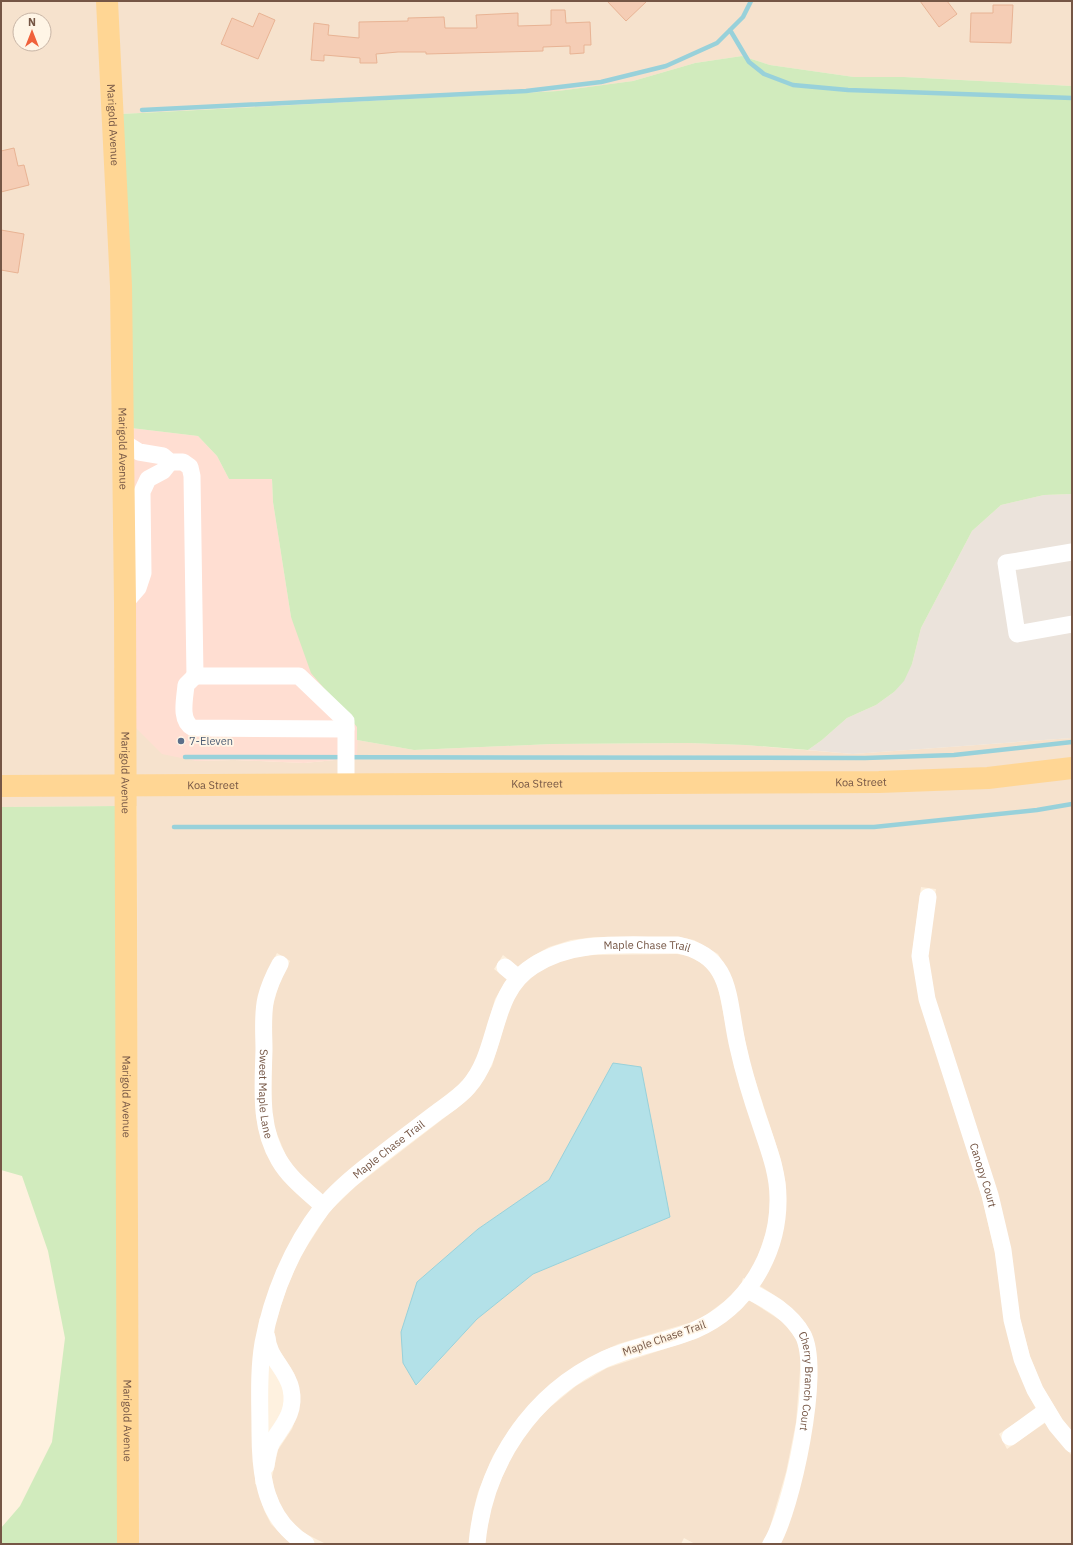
<svg xmlns="http://www.w3.org/2000/svg" width="1073" height="1545" font-family="'IBM Plex Sans',sans-serif">
  <rect width="100%" height="100%" fill="#fef1df"/>
  <!-- residential -->
  <path fill="#f6e2cd" fill-rule="evenodd" d="M 1,1 L 99,1 L 114,286 L 118,777 L 1,777 ZM 20,20 L 44,20 L 44,44 L 20,44 Z
    M 114,1 L 1072,1 L 1072,86 L 904,77 L 854,77 L 770,65 L 742,56 L 695,63 L 633,81 L 558,91 L 121,114 Z
    M 135,727 L 196,761 L 234,760 L 304,763 L 356,758 L 357,740 L 414,750 L 552,744 L 688,743 L 745,745 L 853,754 L 1072,738 L 1072,759 L 987,770 L 879,774 L 133,777 Z
    M 1072,776 L 1072,1432 L 1062,1419 L 1042,1386 L 1030,1356 L 934,996 L 928,956 L 936,889 L 921,887 L 912,955 L 982,1198 L 1028,1394 L 1036,1409 L 999,1434 L 1007,1449 L 1045,1423 L 1072,1456 L 1072,1544 L 780,1544 L 788,1522 L 816,1354 L 811,1332 L 802,1319 L 782,1300 L 760,1286 L 775,1257 L 783,1230 L 786,1185 L 781,1160 L 750,1064 L 732,978 L 718,954 L 694,940 L 679,937 L 594,937 L 571,940 L 549,947 L 531,957 L 518,967 L 503,955 L 494,969 L 507,979 L 495,999 L 478,1059 L 462,1082 L 323,1195 L 295,1169 L 286,1156 L 273,1124 L 271,1103 L 272,1009 L 279,984 L 290,961 L 277,953 L 265,977 L 256,1117 L 261,1139 L 313,1208 L 260,1318 L 259,1319 L 255,1484 L 257,1485 L 264,1510 L 271,1524 L 291,1544 L 138,1544 L 137,806 L 133,806 L 133,794 Z
    M 118,794 L 118,806 L 1,807 L 1,795 Z
    M 677,954 L 689,956 L 708,967 L 717,983 L 735,1069 L 769,1175 L 771,1199 L 768,1226 L 756,1262 L 745,1279 L 743,1278 L 741,1285 L 730,1297 L 706,1315 L 692,1322 L 618,1344 L 601,1352 L 568,1371 L 538,1396 L 513,1424 L 493,1456 L 478,1492 L 473,1512 L 469,1544 L 326,1544 L 302,1532 L 284,1514 L 274,1489 L 272,1477 L 278,1450 L 292,1429 L 299,1409 L 299,1388 L 294,1373 L 276,1345 L 274,1328 L 286,1290 L 300,1257 L 313,1237 L 329,1212 L 356,1186 L 461,1105 L 473,1094 L 492,1066 L 510,1006 L 523,984 L 538,972 L 555,963 L 573,957 L 594,955 ZM 613,1063 L 670,1217 L 533,1274 L 477,1319 L 417,1385 L 417,1282 L 478,1229 L 549,1180 Z
    M 749,1300 L 783,1322 L 797,1340 L 801,1357 L 796,1422 L 786,1472 L 768,1534 L 761,1544 L 695,1544 L 684,1538 L 681,1544 L 484,1544 L 493,1498 L 514,1450 L 535,1422 L 548,1409 L 576,1386 L 607,1368 L 698,1338 L 713,1330 L 740,1310 Z"/>
  <!-- commercial -->
  <path fill="#ffded2" d="M 131,428 L 198,436 L 217,456 L 229,479 L 272,479 L 273,502 L 291,617 L 335,702 L 358,727 L 357,758 L 304,763 L 234,760 L 196,761 L 162,754 L 135,727 Z"/>
  <!-- industrial -->
  <path fill="#ebe3db" d="M 1072,494 L 1072,738 L 853,754 L 808,750 L 822,740 L 847,718 L 876,705 L 894,692 L 912,664 L 921,628 L 972,531 L 1001,505 L 1044,495 Z"/>
  <!-- green -->
  <path fill="#d1ebbd" d="M 742,56 L 770,65 L 854,77 L 904,77 L 1072,86 L 1072,494 L 1044,495 L 1001,505 L 972,531 L 921,628 L 912,664 L 904,681 L 894,692 L 876,705 L 847,718 L 822,740 L 808,750 L 745,745 L 688,743 L 552,744 L 414,750 L 357,740 L 357,727 L 311,673 L 291,617 L 273,502 L 272,479 L 229,479 L 217,456 L 198,436 L 131,428 L 121,114 L 558,91 L 633,81 L 695,63 Z
    M 118,806 L 120,1544 L 1,1544 L 1,1528 L 20,1506 L 52,1442 L 65,1338 L 48,1251 L 22,1176 L 1,1170 L 1,807 Z"/>
  <!-- water -->
  <path fill="#b3e1e8" stroke="#98d1da" d="M 613,1063 L 641,1067 L 670,1217 L 533,1274 L 477,1319 L 416,1385 L 403,1363 L 401,1332 L 417,1282 L 478,1229 L 549,1180 Z"/>
  <g fill="none" stroke-linecap="round" stroke-linejoin="round">
    <!-- stream -->
    <path stroke="#98d1da" stroke-width="4.5" d="M 730,30 L 749,62 L 764,74 L 793,85 L 848,90 L 1072,98
      M 142,110 L 526,91 L 601,82 L 666,66 L 717,43 L 743,17 L 751,1
      M 185,757 L 865,758 L 954,755 L 1072,742
      M 174,827 L 874,827 L 1037,810 L 1072,804"/>
  </g>
  <!-- building -->
  <path fill="#f5cdb5" stroke="#e8b394" d="M 607,1 L 647,1 L 626,21 Z
    M 920,1 L 947,1 L 957,14 L 939,27 Z
    M 993,5 L 1013,5 L 1011,43 L 970,42 L 971,13 L 993,13 Z
    M 551,10 L 565,10 L 566,23 L 590,22 L 591,45 L 584,45 L 584,53 L 570,54 L 570,46 L 543,47 L 543,51 L 426,54 L 426,52 L 398,52 L 376,54 L 377,63 L 360,63 L 360,58 L 324,55 L 324,61 L 311,60 L 314,23 L 329,25 L 328,35 L 359,38 L 359,22 L 408,21 L 408,18 L 444,17 L 445,28 L 477,28 L 476,15 L 518,13 L 518,26 L 551,25 Z
    M 259,13 L 275,20 L 258,59 L 221,44 L 232,18 L 253,27 Z
    M 14,148 L 18,166 L 24,165 L 29,185 L 1,192 L 1,151 Z
    M 1,230 L 24,234 L 18,273 L 1,270 Z"/>
  <g fill="none" stroke-linecap="round" stroke-linejoin="round">
    <!-- minor -->
    <g stroke="#fff" stroke-width="17">
      <path d="M 123,442 L 139,452 L 163,456 L 170,462 L 183,462 L 190,467 L 192,476 L 195,676 L 299,676 L 346,721 L 346,784"/>
      <path d="M 1072,552 L 1006,563 L 1017,634 L 1072,624"/>
      <path d="M 125,603 L 138,588 L 143,573 L 142,492 L 148,479 L 163,471 L 170,462"/>
      <path d="M 195,676 L 186,685 C 185,698 179,721 193,728 L 346,729"/>
      <path id="s1" d="M 928,897 L 920,956 L 927,999 L 990,1195 L 1003,1250 L 1012,1320 L 1022,1359 L 1035,1390 L 1056,1425 L 1072,1444"/>
      <path id="s2" d="M 280,964 C 274,975 269,986 266,998 C 262,1015 264,1033 264,1050 C 263,1088 259,1127 279,1160 C 290,1179 308,1192 323,1206"/>
      <path d="M 505,967 L 518,978"/>
      <path id="s3" d="M 747,1290 C 769,1301 791,1313 803,1335 C 822,1370 792,1510 771,1544"/>
      <path d="M 1010,1437 L 1046,1411"/>
      <path d="M 266,1466 C 267,1458 268,1450 272,1442 C 283,1425 296,1412 291,1389 C 287,1369 268,1358 267,1337"/>
      <path id="s4" d="M 306,1544 C 265,1519 260,1476 260,1432 C 260,1403 258,1372 263,1343 C 272,1295 292,1247 322,1208 C 336,1191 355,1175 372,1162 C 393,1145 415,1129 436,1113 C 447,1105 460,1097 469,1086 C 500,1050 490,993 533,966 C 576,938 630,946 678,945 C 734,956 727,1001 738,1047 C 744,1074 752,1100 761,1126 C 769,1150 778,1173 778,1198 C 779,1254 746,1308 695,1330 C 666,1342 634,1346 605,1359 C 532,1393 484,1464 477,1544"/>
    </g>
    <!-- major -->
    <g stroke="#ffd694" stroke-width="22">
      <path id="s5" d="M 107,1 L 121,286 L 125,603 L 128,1544"/>
      <path id="s6" d="M 1,786 L 879,782 L 988,778 L 1072,768"/>
    </g>
  </g>
  <!-- markers -->
  <circle fill="#5c6f8a" stroke="#fff5e6" stroke-width="1.5" cx="181" cy="741" r="4"/>
  <g text-anchor="middle" stroke-width="3.5" stroke-linejoin="round" paint-order="stroke">
    <!-- street labels -->
    <g font-size="11" fill="#755645" stroke="#fff5e6">
      <text dy="4" stroke="none"><textPath href="#s5" startOffset="124">Marigold Avenue</textPath></text>
      <text dy="4" stroke="none"><textPath href="#s5" startOffset="448">Marigold Avenue</textPath></text>
      <text dy="4" stroke="none"><textPath href="#s5" startOffset="772">Marigold Avenue</textPath></text>
      <text dy="4" stroke="none"><textPath href="#s6" startOffset="860">Koa Street</textPath></text>
      <text dy="4" stroke="none"><textPath href="#s6" startOffset="536">Koa Street</textPath></text>
      <text dy="4" stroke="none"><textPath href="#s6" startOffset="212">Koa Street</textPath></text>
      <text dy="4" stroke="none"><textPath href="#s4" startOffset="813">Maple Chase Trail</textPath></text>
      <text dy="4" stroke="none"><textPath href="#s2" startOffset="133">Sweet Maple Lane</textPath></text>
      <text dy="4" stroke="none"><textPath href="#s5" startOffset="1096">Marigold Avenue</textPath></text>
      <text dy="4" stroke="none"><textPath href="#s4" startOffset="454">Maple Chase Trail</textPath></text>
      <text dy="4" stroke="none"><textPath href="#s1" startOffset="288">Canopy Court</textPath></text>
      <text transform="translate(664 1338) rotate(-19)" y="4">Maple Chase Trail</text>
      <text dy="4" stroke="none"><textPath href="#s3" startOffset="120">Cherry Branch Court</textPath></text>
      <text dy="4" stroke="none"><textPath href="#s5" startOffset="1420">Marigold Avenue</textPath></text>
    </g>
    <!-- service labels -->
    <g font-size="11" fill="#4e5e75" stroke="#fff5e6" text-anchor="start">
      <text x="189" y="745">7-Eleven</text>
    </g>
  </g>
  <!-- border -->
  <rect width="1073" height="1545" fill="none" stroke="#755645" stroke-width="4"/>
  <!-- north arrow -->
  <g transform="translate(32 32)"><circle r="19" fill="#fff5e6" stroke="#c8b5a6"/>
  <path d="M0-3L7 15L0 10L-7 15Z" fill="#f0613b"/>
  <text y="-6" font-size="11" font-weight="bold" text-anchor="middle" fill="#755645">N</text>
  </g>
</svg>
